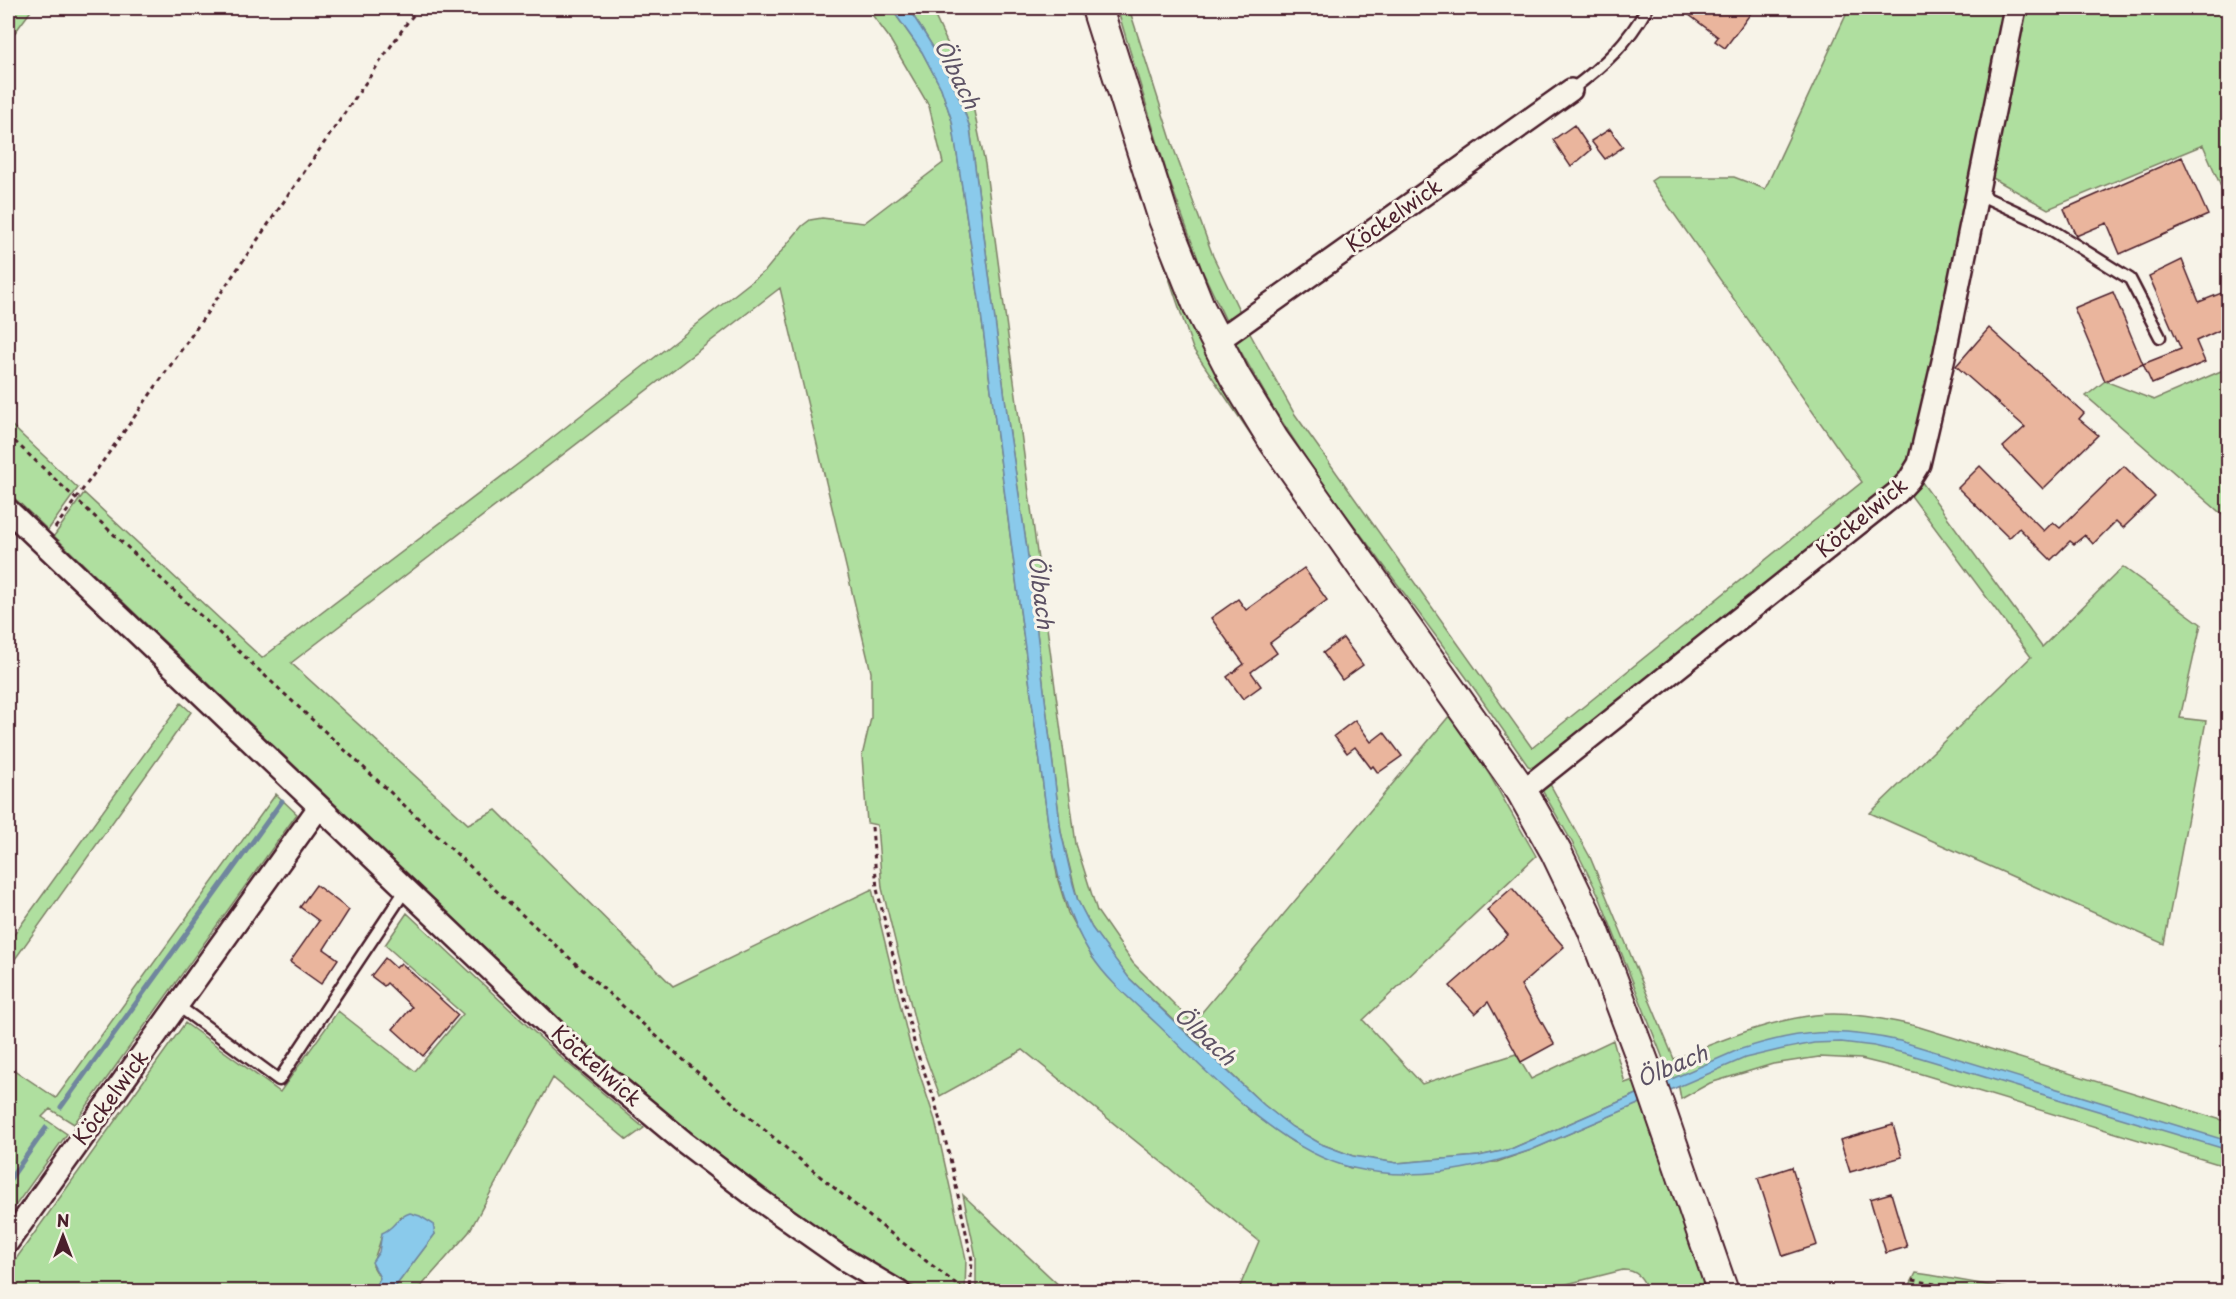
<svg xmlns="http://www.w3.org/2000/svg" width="2236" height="1299" font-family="'Playpen Sans',sans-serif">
  <rect width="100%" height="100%" fill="#f7f3e8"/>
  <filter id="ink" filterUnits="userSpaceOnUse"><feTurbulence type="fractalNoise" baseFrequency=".0167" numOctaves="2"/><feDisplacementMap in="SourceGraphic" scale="12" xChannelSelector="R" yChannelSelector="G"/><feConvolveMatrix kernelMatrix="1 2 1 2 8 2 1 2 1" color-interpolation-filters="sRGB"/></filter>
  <g filter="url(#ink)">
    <!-- green -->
    <path fill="#afdf9f" stroke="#7c7f65" stroke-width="1.5" d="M 13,8 L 33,8 L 8,42 L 8,15 Z
      M 867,8 L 891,8 L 922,52 L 941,88 L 952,121 L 980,306 L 1048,823 L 1058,880 L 1068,913 L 1092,957 L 1119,987 L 1252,1113 L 1293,1142 L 1324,1157 L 1350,1168 L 1497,1162 L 1531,1150 L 1647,1100 L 1711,1291 L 1648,1291 C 1643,1279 1638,1270 1623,1270 L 1555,1287 L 1549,1291 L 1238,1291 L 1259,1241 L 1023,1050 L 940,1096 L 920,1042 L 882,888 L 877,825 L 867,823 L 862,756 L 871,718 L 871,672 L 780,288 L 291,663 L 468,824 L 496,810 L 673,986 L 872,889 L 910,1045 L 935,1120 L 966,1259 L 965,1291 L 921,1291 L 872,1264 L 822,1231 L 687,1130 L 585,1043 L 54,536 L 84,493 L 262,658 L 543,445 L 766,270 L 802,226 L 810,220 L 822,218 L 864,223 L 943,163 L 929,106 L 888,36 Z
      M 908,8 L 931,8 L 970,92 L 985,164 L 1076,844 L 1097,911 L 1133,963 L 1193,1023 L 1450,715 L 1489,774 L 1536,856 L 1363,1020 L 1422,1084 L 1516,1054 L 1531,1079 L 1613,1040 L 1625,1083 L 1639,1078 L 1644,1091 L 1511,1149 L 1479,1156 L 1397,1163 L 1353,1156 L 1321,1144 L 1292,1127 L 1264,1105 L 1129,978 L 1112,956 L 1092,928 L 1078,901 L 1061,832 L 1027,549 L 1008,421 L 970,128 C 955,80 935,49 908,8 Z
      M 1081,8 L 1089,8 L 1146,196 L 1364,587 L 1362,592 L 1262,451 L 1193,349 L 1121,136 Z
      M 1117,8 L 1129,8 L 1175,152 L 1213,256 L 1240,312 L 1565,82 L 1227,323 L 1202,270 L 1168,177 Z
      M 1834,8 L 2009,8 L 1936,358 L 1907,470 L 1900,480 L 1542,765 L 1533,768 L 1528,766 L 1466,677 L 1317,475 L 1275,411 L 1234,340 L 1248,330 L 1294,413 L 1532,748 L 1862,482 L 1651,181 L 1657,177 L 1734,177 L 1765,189 L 1846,15 Z
      M 2018,8 L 2228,8 L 2228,203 L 2203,145 L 2048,209 L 1991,177 Z
      M 2228,368 L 2228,502 L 2225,517 L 2086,396 L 2105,381 L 2154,400 Z
      M 8,422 L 78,488 L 48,530 L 8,492 Z
      M 1921,481 L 2042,647 L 2123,567 L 2201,624 L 2180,718 L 2206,721 L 2164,944 L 1870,813 L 2031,657 L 1909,493 L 1890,514 L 1709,655 L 1550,784 L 1590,857 L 1674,1059 C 1720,1041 1766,1021 1815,1015 C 1848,1011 1883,1019 1916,1026 L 2228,1122 L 2228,1167 L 1918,1073 L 1861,1059 L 1819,1057 L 1773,1064 L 1710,1083 L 1681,1099 L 1677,1077 L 1671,1079 L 1599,896 L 1572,842 L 1542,790 L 1542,785 L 1909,493 Z
      M 181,703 L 191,712 L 8,969 L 8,943 Z
      M 276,794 L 297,814 L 74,1124 L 50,1109 L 42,1117 L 67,1134 L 8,1216 L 8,1066 L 56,1098 Z
      M 407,913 L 563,1059 L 644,1128 L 627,1140 L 553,1078 L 469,1232 L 417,1291 L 392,1291 L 435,1234 L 401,1216 L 389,1231 L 382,1234 C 380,1246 374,1255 373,1266 L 380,1278 L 373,1291 L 8,1292 L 8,1270 L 185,1023 L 280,1092 L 338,1011 L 415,1071 L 463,1014 L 385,945 Z
      M 963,1195 L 1065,1291 L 976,1291 L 976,1257 Z
      M 1916,1273 L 1930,1275 L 2021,1291 L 1935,1292 L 1909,1287 Z"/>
    <!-- water -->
    <path fill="#8acaeb" stroke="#70869e" stroke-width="1.5" d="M 891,8 L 908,8 C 935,49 955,80 970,128 L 1008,421 L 1027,549 L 1061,832 L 1073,884 L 1078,901 L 1092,928 L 1129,978 L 1182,1029 L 1264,1105 L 1292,1127 L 1321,1144 L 1353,1156 L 1397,1163 L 1479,1156 L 1511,1149 L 1738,1050 C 1799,1030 1838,1027 1900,1041 L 2228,1141 L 2228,1150 L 1908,1054 L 1874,1046 L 1841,1042 L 1814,1043 L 1783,1049 L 1745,1058 L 1531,1150 C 1473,1170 1413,1182 1353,1168 C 1281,1152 1208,1073 1157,1024 C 1135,1003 1108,982 1091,955 C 1063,910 1057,874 1048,823 L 980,306 L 952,121 L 941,88 L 922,52 Z
      M 410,1213 L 420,1216 L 433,1224 L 435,1234 L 392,1291 L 373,1291 L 380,1278 L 372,1262 L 379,1252 L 382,1233 C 395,1228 396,1217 410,1213 Z"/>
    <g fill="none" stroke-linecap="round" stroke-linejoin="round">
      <!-- stream -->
      <path stroke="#70869e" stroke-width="5" d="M 61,1107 L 282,801
        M 8,1182 L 46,1128"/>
    </g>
    <!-- building -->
    <path fill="#eab59d" stroke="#4a1f2b" stroke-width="1.5" d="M 1680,8 L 1743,8 L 1751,13 L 1725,48 L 1715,41 L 1718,37 Z
      M 1574,125 L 1591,150 L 1571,167 L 1553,140 Z
      M 1610,129 L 1623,147 L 1605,159 L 1591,141 Z
      M 2182,157 L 2208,215 L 2120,254 L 2107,223 L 2076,236 L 2064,209 Z
      M 2182,260 L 2199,302 L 2229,290 L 2229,326 L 2196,341 L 2205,362 L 2152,384 L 2143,364 L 2181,349 L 2149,276 Z
      M 2113,292 L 2143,364 L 2105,381 L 2074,308 Z
      M 1989,328 L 2084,413 L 2079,419 L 2098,435 L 2043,489 L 2003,447 L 2025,427 L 1956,366 Z
      M 1980,466 L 2044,531 L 2053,522 L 2060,528 L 2124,466 L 2155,497 L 2123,528 L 2116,521 L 2093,544 L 2085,535 L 2074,544 L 2070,541 L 2051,560 L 2019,528 L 2009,538 L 1958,488 Z
      M 1304,568 L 1327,600 L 1270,643 L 1277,653 L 1251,672 L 1261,686 L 1243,699 L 1227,677 L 1244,664 L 1211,618 L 1238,599 L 1246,610 Z
      M 1343,638 L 1363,665 L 1342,680 L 1323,653 Z
      M 1355,720 L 1371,742 L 1384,732 L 1402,756 L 1378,773 L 1373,766 L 1371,768 L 1355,747 L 1347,753 L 1334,736 Z
      M 316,885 L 349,910 L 324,949 L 338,959 L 321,984 L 290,962 L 319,921 L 300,907 Z
      M 1512,888 L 1564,947 L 1521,985 L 1554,1044 L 1521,1062 L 1488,1002 L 1475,1014 L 1450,986 L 1508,935 L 1487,910 Z
      M 385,958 L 396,968 L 401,963 L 458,1015 L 423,1056 L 393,1029 L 412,1007 L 387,983 L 384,986 L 371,976 Z
      M 1893,1125 L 1902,1157 L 1850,1172 L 1840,1140 Z
      M 1792,1167 L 1817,1245 L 1783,1256 L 1758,1178 Z
      M 1891,1193 L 1907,1247 L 1886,1253 L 1870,1199 Z"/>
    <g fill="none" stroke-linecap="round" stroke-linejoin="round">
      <!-- lane casing -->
      <g stroke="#4a1f2b" stroke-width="15">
        <path id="lane" d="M 1571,90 C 1603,66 1628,43 1647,8
          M 1976,193 L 2039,222 L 2130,279 L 2160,337
          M 177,1005 L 279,1080 L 406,889"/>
      </g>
      <!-- street casing -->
      <g stroke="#4a1f2b" stroke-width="26">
        <path id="street" d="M 1216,340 L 1229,333 L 1571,90
          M 8,510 L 582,1057 L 684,1142 L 757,1198 L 842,1258 L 899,1292
          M 1521,790 L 1534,782 L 1898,492 L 1909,480 L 1919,464 L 1944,357 L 2015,8
          M 8,1242 L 319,807"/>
      </g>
      <!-- secondary casing -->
      <g stroke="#4a1f2b" stroke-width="34">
        <path id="secondary" d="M 1097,8 L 1164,219 L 1200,309 L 1235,377 L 1274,441 L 1521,790 L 1556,852 L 1593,929 L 1648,1075 L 1723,1292"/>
      </g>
      <!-- path -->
      <path stroke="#4a1f2b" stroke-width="3" stroke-dasharray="4.5 4.5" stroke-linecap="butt" d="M 8,435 C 149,568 291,700 433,832 C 605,992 779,1151 967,1292
        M 55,528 C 176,361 291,190 409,20 L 420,8
        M 872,827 L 877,889 L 916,1050 L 933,1095 L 949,1154 L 972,1260 L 970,1292
        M 1913,1280 L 1978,1292"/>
      <!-- lane -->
      <use href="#lane" stroke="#f7f3e8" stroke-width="10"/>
      <!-- street -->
      <use href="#street" stroke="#f7f3e8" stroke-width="21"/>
      <!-- secondary -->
      <use href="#secondary" stroke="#f7f3e8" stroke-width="30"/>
    </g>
  </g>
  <g text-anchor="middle" stroke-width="6" stroke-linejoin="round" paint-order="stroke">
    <!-- street labels -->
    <g font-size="21" fill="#4a1f2b" stroke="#f7f3e8">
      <text transform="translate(1394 216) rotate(-35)" y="7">Köckelwick</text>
      <text transform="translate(1862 518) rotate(-40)" y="7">Köckelwick</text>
      <text transform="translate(596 1066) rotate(41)" y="7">Köckelwick</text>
      <text transform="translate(111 1098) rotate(-54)" y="7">Köckelwick</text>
    </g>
    <!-- water labels -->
    <g font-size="22" font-style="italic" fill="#5d5265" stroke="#f7f3e8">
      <text transform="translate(957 74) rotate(64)" y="8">Ölbach</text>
      <text transform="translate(1041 592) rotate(83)" y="8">Ölbach</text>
      <text transform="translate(1205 1036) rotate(43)" y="8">Ölbach</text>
      <text transform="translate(1672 1066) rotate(-23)" y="8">Ölbach</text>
    </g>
  </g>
  <!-- margin -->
  <rect width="2236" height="1299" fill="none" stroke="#f7f3e8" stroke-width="30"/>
  <rect x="15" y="15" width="2206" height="1269" fill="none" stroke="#4a1f2b" stroke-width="2" filter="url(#ink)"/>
  <!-- north arrow -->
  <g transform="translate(63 1236)" stroke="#f7f3e8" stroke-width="4.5" paint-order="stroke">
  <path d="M0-4.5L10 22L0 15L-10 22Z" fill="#4a1f2b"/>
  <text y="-9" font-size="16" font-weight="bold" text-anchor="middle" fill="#4a1f2b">N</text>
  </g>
</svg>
